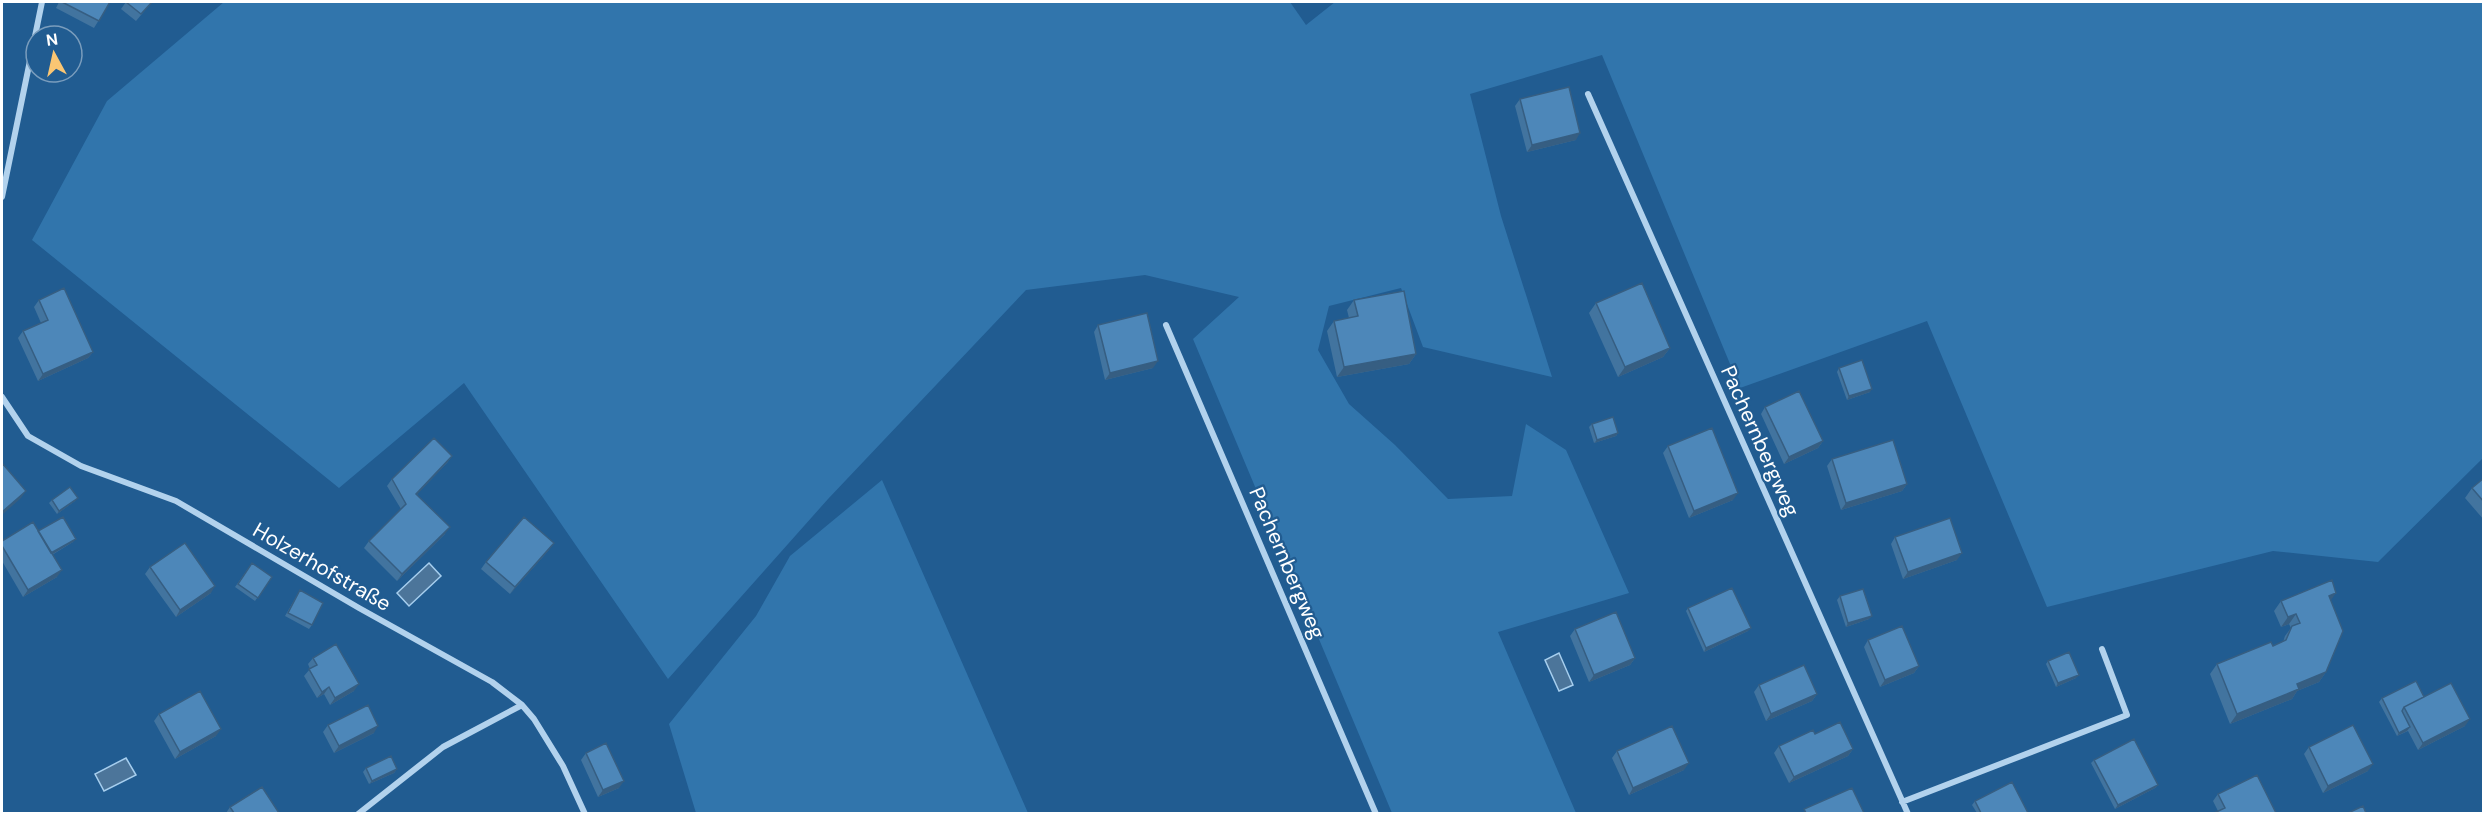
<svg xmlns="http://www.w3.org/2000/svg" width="2485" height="815" font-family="'DM Sans',sans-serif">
  <rect width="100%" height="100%" fill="#215c91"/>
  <!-- green -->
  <path fill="#3175ac" d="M 224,2 L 1290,2 L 1306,25 L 1335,2 L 2483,2 L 2483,458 L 2378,562 L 2273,551 L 2047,607 L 1927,321 L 1740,388 L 1602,55 L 1470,94 L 1501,216 L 1552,377 L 1423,347 L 1401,288 L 1329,306 L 1318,350 L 1349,404 L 1395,445 L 1448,499 L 1512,496 L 1526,424 L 1566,450 L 1629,593 L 1498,632 L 1576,813 L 1392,813 L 1193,339 L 1239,297 L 1145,275 L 1026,290 L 828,499 L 668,679 L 464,383 L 339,488 L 32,240 L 107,101 Z
    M 882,480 L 1028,813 L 696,813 L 669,724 L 756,616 L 790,556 Z"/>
  <!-- water -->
  <path fill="#4c759a" stroke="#a6ceee" stroke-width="1.5" d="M 429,563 L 441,576 L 409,606 L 397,593 Z
    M 1559,653 L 1573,685 L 1559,691 L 1545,660 Z
    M 126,758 L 136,775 L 104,791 L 95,774 Z"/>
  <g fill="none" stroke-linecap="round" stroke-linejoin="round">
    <!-- street -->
    <path stroke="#b2d2ed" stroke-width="6" d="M 1588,94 L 1908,814
      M 2,197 L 42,2
      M 1166,325 L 1376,814
      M 2,397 L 28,436 L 81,466 L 176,501 L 359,608 L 492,682 L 522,705 L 534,719 L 563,766 L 585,814
      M 1902,802 L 2127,715 L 2102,649
      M 358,814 L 443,747 L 522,705"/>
  </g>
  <!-- wall -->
  <path fill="#42749f" d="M 59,2 L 110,2 L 94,28 L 56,8 Z
    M 126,2 L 152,2 L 136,21 L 121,9 Z
    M 1520,99 L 1576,140 L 1527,152 L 1515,106 Z
    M 39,300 L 93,352 L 88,358 L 38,381 L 18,338 L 23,331 L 41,323 L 34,307 Z
    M 1354,300 L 1416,354 L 1409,364 L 1337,377 L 1327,331 L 1334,321 L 1349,318 L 1347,310 Z
    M 1596,303 L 1670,348 L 1663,357 L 1618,377 L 1589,313 Z
    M 1098,325 L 1153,368 L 1105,380 L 1094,332 Z
    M 1839,368 L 1870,392 L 1847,400 L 1837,372 Z
    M 1765,407 L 1823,441 L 1818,448 L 1784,464 L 1761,414 Z
    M 1592,424 L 1618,433 L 1616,436 L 1594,443 L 1589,427 Z
    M 1668,446 L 1733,500 L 1689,518 L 1663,453 Z
    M 452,456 L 447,463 L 417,494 L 445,534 L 397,581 L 364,548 L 369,541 L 401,509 L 387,486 L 392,479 Z
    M 1832,459 L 1907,484 L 1902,491 L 1841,510 L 1827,466 Z
    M 2484,478 L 2484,520 L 2465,498 L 2472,488 Z
    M 52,500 L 75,501 L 57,514 L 49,503 Z
    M 38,531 L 73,542 L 52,555 L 57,577 L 23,597 L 2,561 L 2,541 Z
    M 1895,537 L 1957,560 L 1903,579 L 1891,544 Z
    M 549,550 L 510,594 L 481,569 L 486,562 Z
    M 252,563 L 272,577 L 255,601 L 235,587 Z
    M 150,567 L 211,593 L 176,617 L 145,574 Z
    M 300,590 L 312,625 L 309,629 L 285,616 Z
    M 1840,596 L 1869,619 L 1846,627 L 1837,600 Z
    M 2281,601 L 2331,601 L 2326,672 L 2319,682 L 2297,691 L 2292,699 L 2230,724 L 2210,674 L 2217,664 L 2283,642 L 2285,636 L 2291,628 L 2289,624 L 2281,627 L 2274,611 Z
    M 1688,608 L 1748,631 L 1704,652 L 1686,611 Z
    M 1575,629 L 1635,658 L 1630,665 L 1589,682 L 1570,636 Z
    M 1868,640 L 1919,666 L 1914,673 L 1880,687 L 1864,647 Z
    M 313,658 L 354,691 L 330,705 L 324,694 L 317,698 L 304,676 L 310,669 L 308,664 Z
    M 2048,661 L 2076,678 L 2056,687 L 2046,664 Z
    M 1759,685 L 1817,694 L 1812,701 L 1766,721 L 1754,692 Z
    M 2424,697 L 2465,726 L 2418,750 L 2408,731 L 2397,736 L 2379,702 L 2382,698 Z
    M 159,714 L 216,736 L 175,759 L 154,721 Z
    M 328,725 L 374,733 L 334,753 L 323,732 Z
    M 1815,734 L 1853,749 L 1848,756 L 1789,783 L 1774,753 L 1779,746 Z
    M 2309,747 L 2368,771 L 2323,793 L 2304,754 Z
    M 1617,751 L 1684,770 L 1629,795 L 1612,758 Z
    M 586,753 L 619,788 L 598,797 L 581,760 Z
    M 2094,760 L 2158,785 L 2155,788 L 2115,809 L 2091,763 Z
    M 366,768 L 397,769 L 394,773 L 369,784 L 363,772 Z
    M 2218,794 L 2276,813 L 2218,811 L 2213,801 Z
    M 1975,801 L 2028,813 L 1977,813 L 1972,805 Z
    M 230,807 L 279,813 L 226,813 Z"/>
  <!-- shaded-wall -->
  <path fill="#365e82" d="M 1580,133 L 1576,140 L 1527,152 L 1532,145 Z
    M 1670,348 L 1663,357 L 1618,377 L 1625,367 Z
    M 93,352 L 88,358 L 38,381 L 43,374 Z
    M 1416,354 L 1409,364 L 1337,377 L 1344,367 Z
    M 1158,361 L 1153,368 L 1105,380 L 1110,373 Z
    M 1872,389 L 1870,392 L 1847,400 L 1849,396 Z
    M 1618,433 L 1616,436 L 1594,443 L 1597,440 Z
    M 1823,441 L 1818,448 L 1784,464 L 1789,457 Z
    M 452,456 L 447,463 L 412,500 L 416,494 Z
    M 1907,484 L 1902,491 L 1841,510 L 1846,503 Z
    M 26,491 L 21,498 L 2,515 L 2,512 Z
    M 1738,493 L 1733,500 L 1689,518 L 1694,511 Z
    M 78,498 L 75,501 L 57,514 L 59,511 Z
    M 450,527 L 445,534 L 397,581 L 402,574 Z
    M 76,539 L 73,542 L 46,558 L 48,555 Z
    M 554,543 L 549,550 L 510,594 L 515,587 Z
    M 1962,553 L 1957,560 L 1903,579 L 1908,572 Z
    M 62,570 L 57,577 L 23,597 L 28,590 Z
    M 215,586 L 211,593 L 176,617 L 180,610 Z
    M 2336,593 L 2329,603 L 2329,596 Z
    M 2296,614 L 2289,624 L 2281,627 L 2288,617 Z
    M 1872,616 L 1869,619 L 1846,627 L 1848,623 Z
    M 1751,628 L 1748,631 L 1704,652 L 1706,648 Z
    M 1635,658 L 1630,665 L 1589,682 L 1594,675 Z
    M 1919,666 L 1914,673 L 1880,687 L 1885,680 Z
    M 2326,672 L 2319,682 L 2297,691 L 2292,699 L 2230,724 L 2237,714 L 2297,684 Z
    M 2079,675 L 2076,678 L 2056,687 L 2058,683 Z
    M 359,684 L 354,691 L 330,705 L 335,698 Z
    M 329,687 L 324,694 L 317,698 L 322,692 Z
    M 1817,694 L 1812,701 L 1766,721 L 1771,714 Z
    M 2470,719 L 2465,726 L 2418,750 L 2423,743 Z
    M 378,726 L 374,733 L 334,753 L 339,746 Z
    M 2410,727 L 2407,731 L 2397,736 L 2399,733 Z
    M 221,729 L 216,736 L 175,759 L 180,752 Z
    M 1853,749 L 1848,756 L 1789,783 L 1794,777 Z
    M 1689,763 L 1684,770 L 1629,795 L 1633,788 Z
    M 2373,764 L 2368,771 L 2323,793 L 2328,786 Z
    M 397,769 L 394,773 L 369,784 L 372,781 Z
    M 624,781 L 619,788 L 598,797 L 603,790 Z
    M 2158,785 L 2155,788 L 2115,809 L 2118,805 Z"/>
  <!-- building -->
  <path fill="#4d87b9" stroke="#365e82" stroke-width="1.5" d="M 62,2 L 110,2 L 99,21 Z
    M 126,2 L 152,2 L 141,14 Z
    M 1569,87 L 1580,133 L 1532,145 L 1520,99 Z
    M 1642,283 L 1670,348 L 1625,367 L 1596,303 Z
    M 64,288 L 93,352 L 43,374 L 23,331 L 48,320 L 39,300 Z
    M 1404,291 L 1416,354 L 1344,367 L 1334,321 L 1358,316 L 1354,300 Z
    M 1147,313 L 1158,361 L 1110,373 L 1098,325 Z
    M 1862,360 L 1872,389 L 1849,396 L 1839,368 Z
    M 1799,391 L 1823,441 L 1789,457 L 1765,407 Z
    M 1613,417 L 1618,433 L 1597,440 L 1592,424 Z
    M 1712,428 L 1738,493 L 1694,511 L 1668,446 Z
    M 434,438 L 452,456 L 416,494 L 450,527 L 402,574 L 369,541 L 406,504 L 392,479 Z
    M 1893,440 L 1907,484 L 1846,503 L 1832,459 Z
    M 2,463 L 26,491 L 2,512 Z
    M 2484,478 L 2484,502 L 2472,488 Z
    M 70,487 L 78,498 L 59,511 L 52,500 Z
    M 63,517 L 76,539 L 51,553 L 38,531 Z
    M 524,517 L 554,543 L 515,587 L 486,562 Z
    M 1950,518 L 1962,553 L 1908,572 L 1895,537 Z
    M 33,522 L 62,570 L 28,590 L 2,546 L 2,541 Z
    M 185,543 L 215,586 L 180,610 L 150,567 Z
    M 252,563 L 272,577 L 258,598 L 238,584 Z
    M 2332,580 L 2336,593 L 2329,596 L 2343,631 L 2326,672 L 2297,684 L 2299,689 L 2237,714 L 2217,664 L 2271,642 L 2273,646 L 2286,640 L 2292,626 L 2300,623 L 2296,614 L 2288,617 L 2281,601 Z
    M 1732,588 L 1751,628 L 1706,648 L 1688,608 Z
    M 1863,589 L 1872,616 L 1848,623 L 1840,596 Z
    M 300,590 L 323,603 L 312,625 L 288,613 Z
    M 1616,612 L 1635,658 L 1594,675 L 1575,629 Z
    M 1902,626 L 1919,666 L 1885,680 L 1868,640 Z
    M 336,644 L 359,684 L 335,698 L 329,687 L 322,692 L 309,669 L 317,665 L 313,658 Z
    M 2069,652 L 2079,675 L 2058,683 L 2048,661 Z
    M 1804,665 L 1817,694 L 1771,714 L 1759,685 Z
    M 2416,681 L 2424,697 L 2404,707 L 2402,711 L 2410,727 L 2399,733 L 2382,698 Z
    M 2451,683 L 2470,719 L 2423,743 L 2404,707 Z
    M 200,691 L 221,729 L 180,752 L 159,714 Z
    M 368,705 L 378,726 L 339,746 L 328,725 Z
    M 1840,722 L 1853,749 L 1794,777 L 1779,746 L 1813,730 L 1815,734 Z
    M 2353,725 L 2373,764 L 2328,786 L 2309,747 Z
    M 1672,726 L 1689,763 L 1633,788 L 1617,751 Z
    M 2134,739 L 2158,785 L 2118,805 L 2094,760 Z
    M 606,743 L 624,781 L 603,790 L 586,753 Z
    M 391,756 L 397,769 L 372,781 L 366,768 Z
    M 2257,775 L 2276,813 L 2214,813 L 2225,808 L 2218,794 Z
    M 2012,782 L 2028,813 L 1981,813 L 1975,801 Z
    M 262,787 L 279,813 L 234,813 L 230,807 Z
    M 1852,788 L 1864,813 L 1806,813 L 1804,809 Z
    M 2363,806 L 2366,813 L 2348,813 Z"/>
  <g text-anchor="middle" stroke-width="4.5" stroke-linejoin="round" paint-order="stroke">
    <!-- street labels -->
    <g font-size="21" fill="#fff" stroke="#215c91">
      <text transform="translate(1760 441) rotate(66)" y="7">Pachernbergweg</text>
      <text transform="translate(1287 563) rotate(67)" y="7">Pachernbergweg</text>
      <text transform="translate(322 567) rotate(30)" y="7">Holzerhofstraße</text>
    </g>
  </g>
  <!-- border -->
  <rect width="2485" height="815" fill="none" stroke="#ffffff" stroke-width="6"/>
  <!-- north arrow -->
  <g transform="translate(54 54) rotate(352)"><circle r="28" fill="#215c91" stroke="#7a9dbd" stroke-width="1.5"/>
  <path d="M0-4.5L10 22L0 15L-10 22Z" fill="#fac673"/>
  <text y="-9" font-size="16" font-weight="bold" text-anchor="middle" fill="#ffffff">N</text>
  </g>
</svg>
